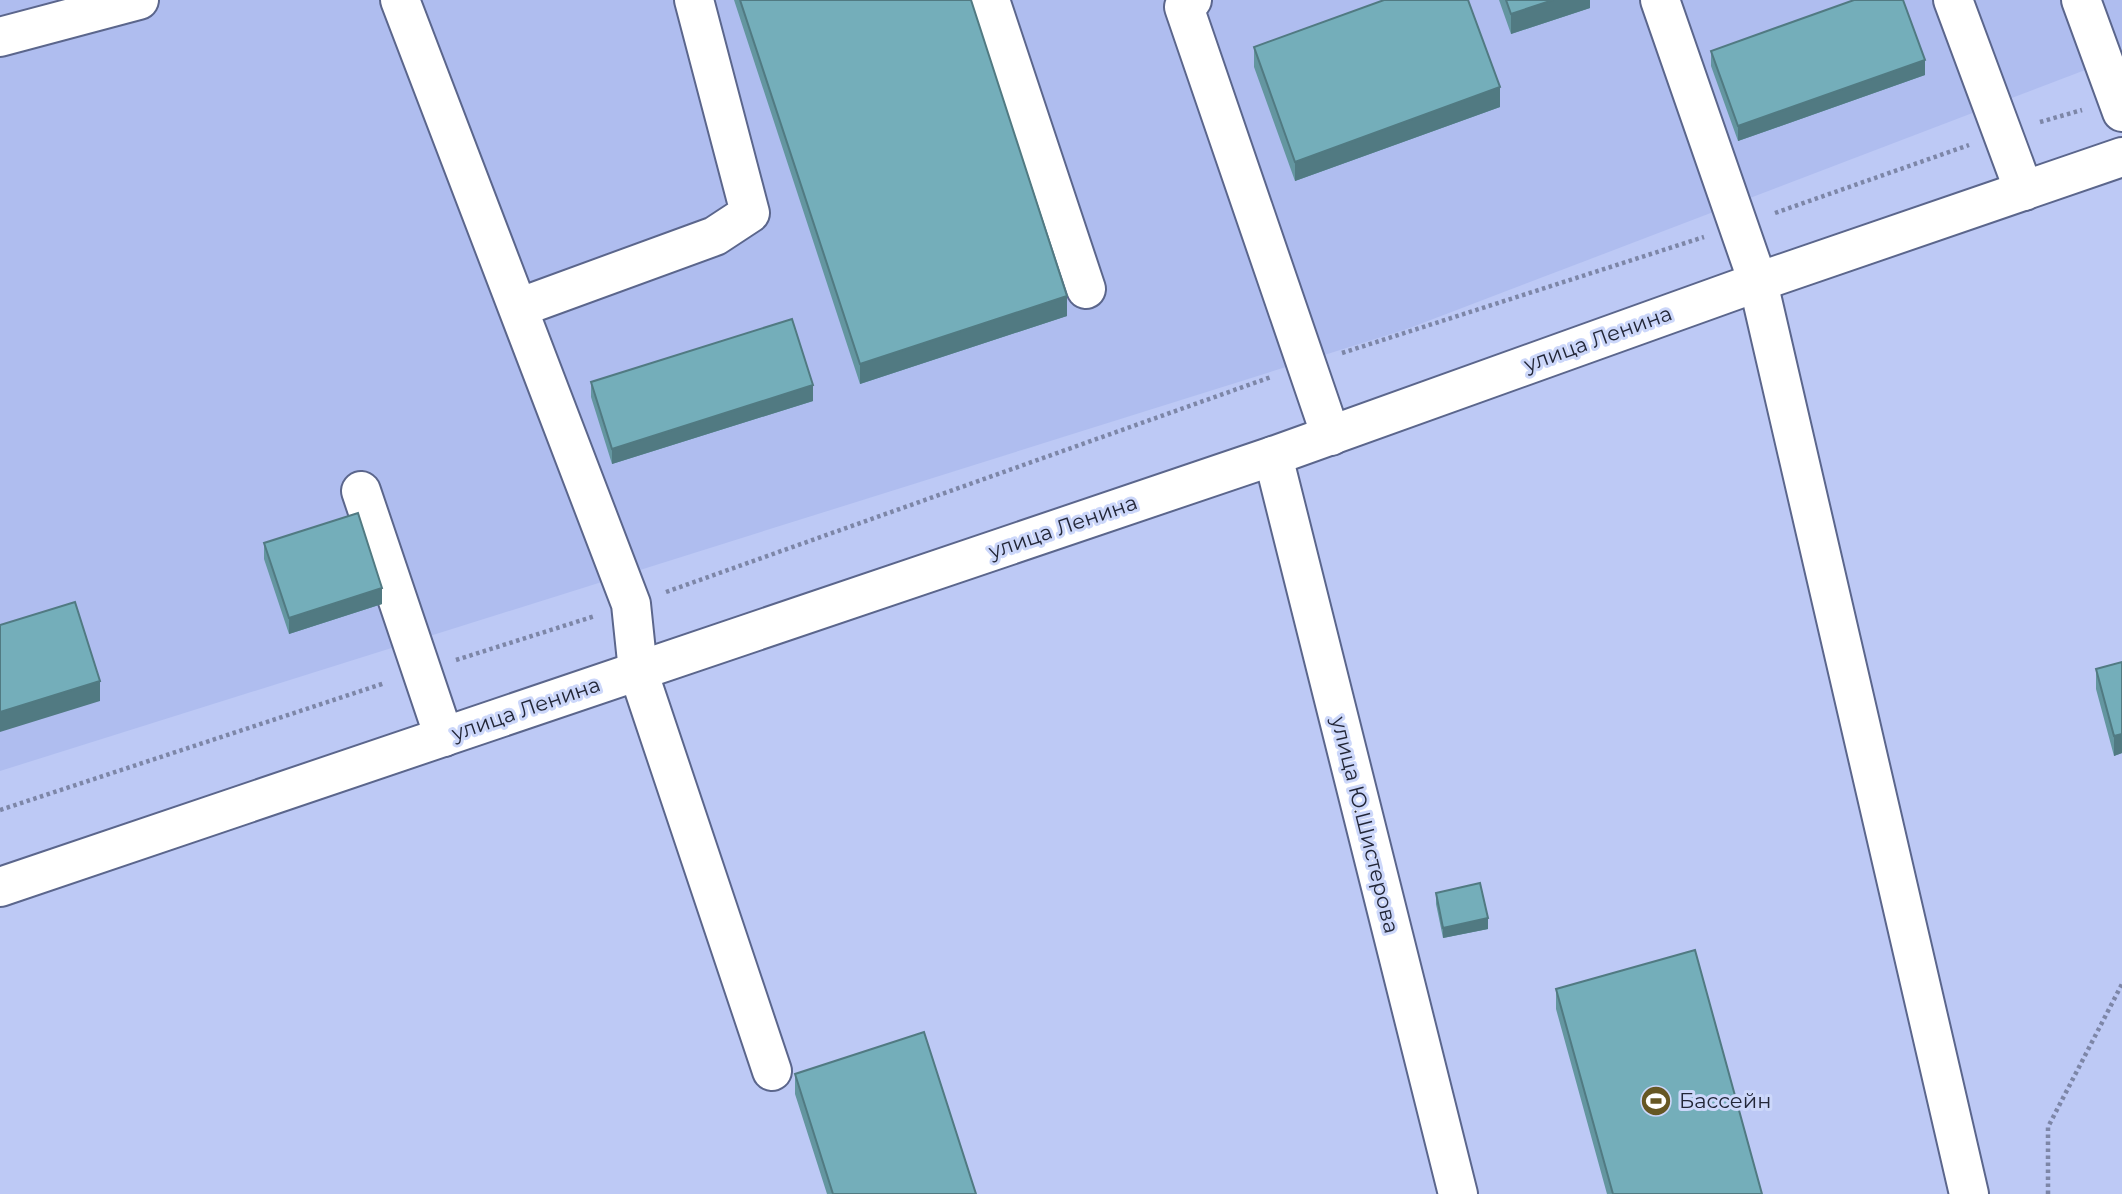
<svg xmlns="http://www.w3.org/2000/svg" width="2122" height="1194" font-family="Montserrat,sans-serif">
  <rect width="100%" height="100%" fill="#bdc9f5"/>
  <!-- built -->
  <path fill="#afbdef" d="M 0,0 L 2122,0 L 2122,56 L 1407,329 L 0,771 Z"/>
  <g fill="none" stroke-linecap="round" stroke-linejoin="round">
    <!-- minor casing -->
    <g stroke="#5b668c" stroke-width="42">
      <path id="minor" d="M 400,0 L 631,604 L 638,671 L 772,1071
        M 990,0 L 1086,289
        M 1192,0 L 1184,7 L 1331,436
        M 1660,0 L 1758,282 L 1969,1194
        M 1953,0 L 2024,191
        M 2081,0 L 2122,112
        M 0,37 L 139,0
        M 518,308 L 715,236 L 750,213 L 694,0
        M 1273,456 L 1458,1194
        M 361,491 L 444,737"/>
    </g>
    <!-- major casing -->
    <g stroke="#5b668c" stroke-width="42">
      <path id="major" d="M 0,887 L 1273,456 L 1758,282 L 2122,157"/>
    </g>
    <!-- path -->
    <path stroke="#7d86a7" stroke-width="4.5" stroke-dasharray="3.5 3.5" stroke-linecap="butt" d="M 2040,122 L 2082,110
      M 1775,213 L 1969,145
      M 1342,353 L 1704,237
      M 666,592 L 1271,377
      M 456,660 L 595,616
      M 0,810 L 385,683
      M 2048,1194 L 2048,1127 L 2122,984"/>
    <!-- minor -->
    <use href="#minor" stroke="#fff" stroke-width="38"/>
    <!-- major -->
    <use href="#major" stroke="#fff" stroke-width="38"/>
  </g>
  <!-- wall -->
  <path fill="#6496a0" d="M 734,0 L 971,0 L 1067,316 L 860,384 Z
    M 1499,0 L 1590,0 L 1590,8 L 1511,34 Z
    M 1254,47 L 1500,107 L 1295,181 L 1254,67 Z
    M 1711,51 L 1925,75 L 1738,141 L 1711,66 Z
    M 591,382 L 813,401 L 612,464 L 591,397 Z
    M 264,543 L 382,604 L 289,634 L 264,559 Z
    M 2122,662 L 2122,753 L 2114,756 L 2096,689 L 2096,669 Z
    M 1436,893 L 1488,929 L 1443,938 L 1436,904 Z
    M 1556,989 L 1762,1194 L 1607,1194 L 1556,1009 Z
    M 795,1074 L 976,1194 L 827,1194 L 795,1094 Z"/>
  <!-- shaded-wall -->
  <path fill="#517a82" d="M 1553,0 L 1590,0 L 1590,8 L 1511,34 L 1511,14 Z
    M 1925,60 L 1925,75 L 1738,141 L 1738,126 Z
    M 1500,87 L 1500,107 L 1295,181 L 1295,162 Z
    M 1067,296 L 1067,316 L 860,384 L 860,364 Z
    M 813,385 L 813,401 L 612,464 L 612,449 Z
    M 382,588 L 382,604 L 289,634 L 289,618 Z
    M 100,681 L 100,701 L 0,732 L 0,712 Z
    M 2122,734 L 2122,753 L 2114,756 L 2114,736 Z
    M 1488,918 L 1488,929 L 1443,938 L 1443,928 Z"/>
  <!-- building -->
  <path fill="#74aeba" stroke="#517a82" stroke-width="2" d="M 740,0 L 971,0 L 1067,296 L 860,364 Z
    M 1384,0 L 1468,0 L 1500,87 L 1295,162 L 1254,47 Z
    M 1506,0 L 1553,0 L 1511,14 Z
    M 1854,0 L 1903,0 L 1925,60 L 1738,126 L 1711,51 Z
    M 792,319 L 813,385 L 612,449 L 591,382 Z
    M 358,513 L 382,588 L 289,618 L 264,543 Z
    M 75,602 L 100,681 L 0,712 L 0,625 Z
    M 2122,662 L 2122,734 L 2114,736 L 2096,669 Z
    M 1480,883 L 1488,918 L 1443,928 L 1436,893 Z
    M 1695,950 L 1762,1194 L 1613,1194 L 1556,989 Z
    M 924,1032 L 976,1194 L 833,1194 L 795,1074 Z"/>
  <!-- icons -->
  <defs>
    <g id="stadium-disc" transform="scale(1.575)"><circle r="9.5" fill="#665724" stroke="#ccd7fa"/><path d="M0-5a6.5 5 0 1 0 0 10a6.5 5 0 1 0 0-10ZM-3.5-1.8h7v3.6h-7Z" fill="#fff"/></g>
  </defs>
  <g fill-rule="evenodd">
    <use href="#stadium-disc" x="1656" y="1101"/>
  </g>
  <g text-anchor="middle" stroke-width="6" stroke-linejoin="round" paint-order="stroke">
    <!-- street labels -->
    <g font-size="21" fill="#222637" stroke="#ccd7fa">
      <text transform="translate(1598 339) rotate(-20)" y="7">улица Ленина</text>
      <text transform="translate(1063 527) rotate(-19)" y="7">улица Ленина</text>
      <text transform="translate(526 709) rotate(-19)" y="7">улица Ленина</text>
      <text transform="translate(1365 825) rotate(76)" y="7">улица Ю.Шистерова</text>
    </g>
    <!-- poi labels -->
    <g font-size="21" fill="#222637" stroke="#ccd7fa" text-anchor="start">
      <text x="1679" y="1108">Бассейн</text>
    </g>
  </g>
</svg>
